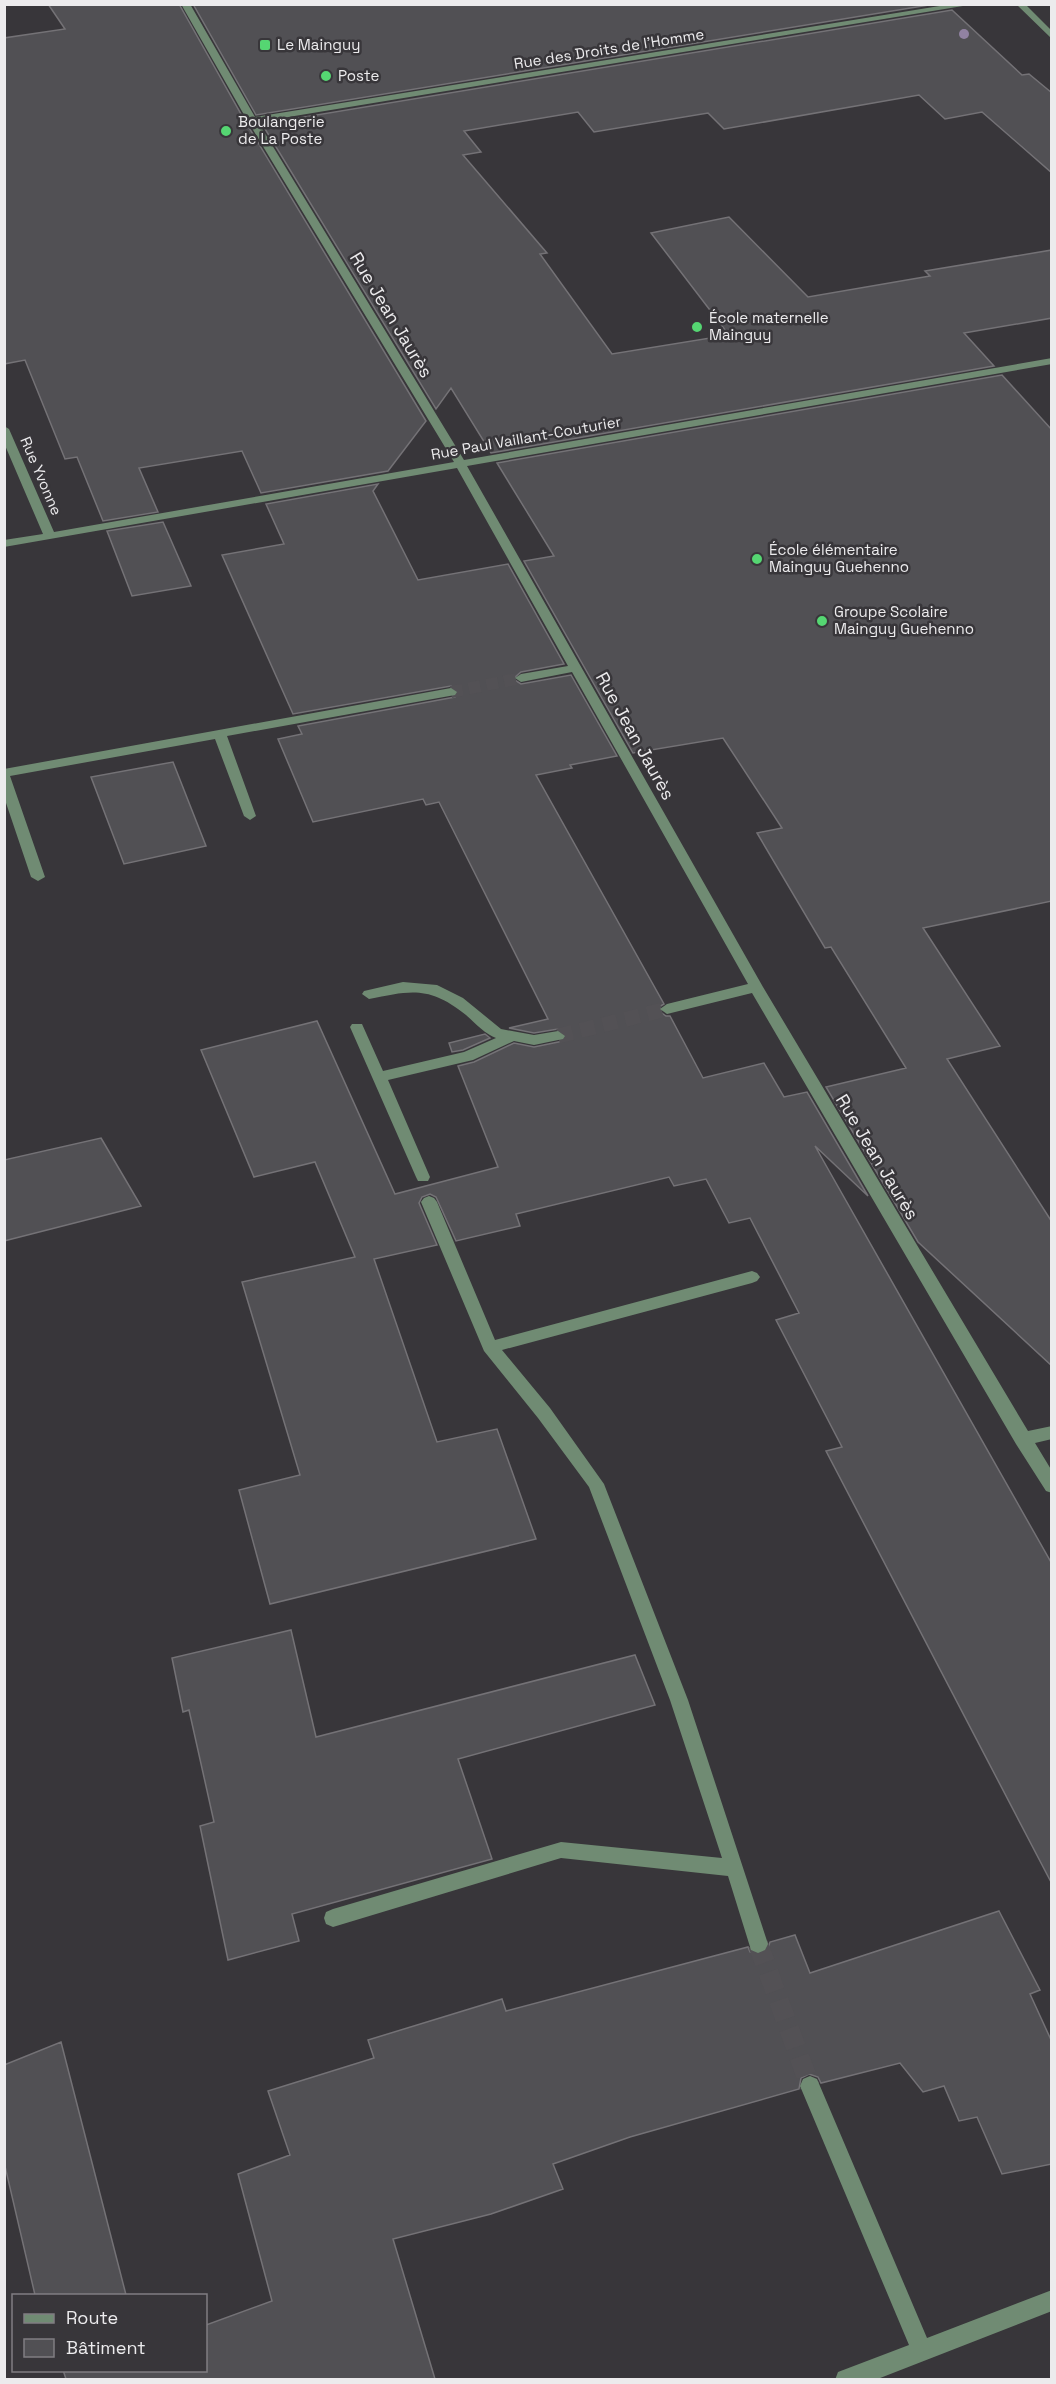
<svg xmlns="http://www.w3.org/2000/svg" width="1056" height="2384" font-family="'Space Grotesk',sans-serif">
  <rect width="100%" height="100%" fill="#38363a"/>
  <!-- building -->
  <path fill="#515054" stroke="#747276" stroke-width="1.5" d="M 48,4 L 179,4 L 245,121 L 426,421 L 388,471 L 261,493 L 242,451 L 139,468 L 158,512 L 103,521 L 77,457 L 65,459 L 25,360 L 4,364 L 4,38 L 65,29 Z
    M 193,4 L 935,4 L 256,115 Z
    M 952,10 L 1022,75 L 1029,74 L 1052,93 L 1052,173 L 982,112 L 945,119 L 919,95 L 724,129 L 708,113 L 594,132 L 578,112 L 464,131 L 481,152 L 463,155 L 547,253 L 540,254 L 612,354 L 729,335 L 651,233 L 729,217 L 808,297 L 930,276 L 925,271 L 1052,250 L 1052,318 L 964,333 L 994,366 L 491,453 L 451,388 L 436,409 L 262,124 Z
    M 1002,375 L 1052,430 L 1052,901 L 923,928 L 1000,1046 L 947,1059 L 1052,1222 L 1052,1366 L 918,1242 L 826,1087 L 906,1068 L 831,947 L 825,948 L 757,833 L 782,828 L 723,738 L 633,753 L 524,561 L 554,556 L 497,463 Z
    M 378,484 L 373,491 L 418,580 L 508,564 L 564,664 L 521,672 L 513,679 L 521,684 L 571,675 L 617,756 L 570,765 L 572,768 L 536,775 L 664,1004 L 659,1007 L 659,1011 L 666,1016 L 670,1016 L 703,1078 L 764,1063 L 784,1097 L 807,1092 L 868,1196 L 815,1146 L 1052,1564 L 1052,1884 L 826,1451 L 842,1447 L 776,1320 L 799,1313 L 750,1218 L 729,1223 L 706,1179 L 674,1186 L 669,1177 L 516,1214 L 520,1226 L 456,1241 L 436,1197 L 430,1194 L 422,1197 L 419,1203 L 437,1245 L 374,1259 L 437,1442 L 497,1429 L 536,1539 L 270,1604 L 239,1490 L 300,1475 L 242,1282 L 355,1257 L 315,1162 L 254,1177 L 201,1050 L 317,1021 L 395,1194 L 498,1167 L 458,1066 L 474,1062 L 514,1043 L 534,1047 L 563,1041 L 567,1036 L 558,1029 L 534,1033 L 509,1028 L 548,1019 L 439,802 L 426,805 L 423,799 L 313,822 L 278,739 L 302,734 L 298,726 L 455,697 L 459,693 L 458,690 L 451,686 L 293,714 L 222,555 L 284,544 L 266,504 Z
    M 163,522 L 191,586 L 132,596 L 107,531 Z
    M 173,762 L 206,846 L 124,864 L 91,777 Z
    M 485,1034 L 490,1038 L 463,1050 L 452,1052 L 449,1043 Z
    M 101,1138 L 141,1206 L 4,1241 L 4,1160 Z
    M 291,1630 L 316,1737 L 635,1655 L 655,1705 L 458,1759 L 492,1859 L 292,1914 L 299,1941 L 228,1960 L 200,1826 L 214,1822 L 189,1710 L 183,1712 L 172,1658 Z
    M 999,1911 L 1040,1990 L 1030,1994 L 1052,2042 L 1052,2164 L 1002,2174 L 977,2117 L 959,2121 L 944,2086 L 923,2092 L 900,2063 L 821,2083 L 818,2077 L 809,2074 L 801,2078 L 799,2089 L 630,2137 L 553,2164 L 563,2189 L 491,2214 L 393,2239 L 435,2379 L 66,2379 L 63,2370 L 206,2370 L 206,2325 L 272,2301 L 238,2174 L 290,2155 L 268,2091 L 374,2058 L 368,2040 L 502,1999 L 506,2011 L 748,1947 L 750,1952 L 759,1955 L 767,1951 L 770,1942 L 795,1935 L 810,1973 Z
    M 61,2042 L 125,2291 L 126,2295 L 35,2295 L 4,2162 L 4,2065 Z"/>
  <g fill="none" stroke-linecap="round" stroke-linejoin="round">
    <!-- minor-tunnel-far2 -->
    <path stroke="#535155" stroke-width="12" stroke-dasharray="12 6" stroke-linecap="butt" d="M 451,692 L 521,678"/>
    <!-- minor-tunnel-far1 -->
    <path stroke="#535155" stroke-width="15" stroke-dasharray="15 8" stroke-linecap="butt" d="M 558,1036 L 667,1009"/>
    <!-- minor-tunnel -->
    <path stroke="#535155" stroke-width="20" stroke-dasharray="20 10" stroke-linecap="butt" d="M 758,1944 L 810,2086"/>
    <!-- minor -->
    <path fill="#708b73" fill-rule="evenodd" d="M 181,4 L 190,4 L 255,117 L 952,4 L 975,4 L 258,122 L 464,460 L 1052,358 L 1052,364 L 467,466 L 763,987 L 1028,1431 L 1052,1426 L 1052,1439 L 1035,1443 L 1052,1471 L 1052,1493 L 1046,1491 L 1016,1444 L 752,993 L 667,1014 L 660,1009 L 667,1004 L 748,984 L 572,672 L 521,682 L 515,678 L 521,674 L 568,666 L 457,468 L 4,547 L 4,540 L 43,534 L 4,443 L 4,426 L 9,429 L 54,532 L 454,462 L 247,120 Z
      M 1016,4 L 1025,4 L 1052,31 L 1052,39 Z
      M 451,688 L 457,692 L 455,695 L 227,736 L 256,816 L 250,820 L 244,816 L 215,739 L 10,776 L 45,877 L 38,881 L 31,877 L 4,797 L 4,769 Z
      M 403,982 L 437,985 L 463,998 L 501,1029 L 534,1035 L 558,1031 L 565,1036 L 563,1039 L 534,1045 L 514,1041 L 473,1060 L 388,1080 L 430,1177 L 428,1181 L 418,1181 L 416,1177 L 350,1027 L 352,1024 L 362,1024 L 383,1071 L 464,1052 L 496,1038 C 485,1034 475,1023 466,1015 C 430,986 412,990 369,999 L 362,994 L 364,991 Z
      M 429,1196 L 434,1198 L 437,1202 L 495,1340 L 752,1271 L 757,1273 L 760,1277 L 757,1281 L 752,1283 L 502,1350 L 550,1408 L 604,1484 L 688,1700 L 768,1944 L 765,1950 L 758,1953 L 751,1950 L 728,1876 L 561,1858 L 333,1927 L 326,1924 L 324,1918 L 326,1912 L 333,1909 L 561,1842 L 722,1858 L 670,1700 L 589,1487 L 538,1418 L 484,1351 L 421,1202 L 424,1198 Z
      M 810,2076 L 817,2079 L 927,2338 L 1052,2290 L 1052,2311 L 875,2380 L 835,2380 L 838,2372 L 909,2345 L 800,2086 L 803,2079 Z"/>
  </g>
  <!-- trees -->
  <circle fill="#9182a2" cx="964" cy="34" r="5"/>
  <!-- markers -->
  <g fill="#55d672" stroke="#38363a" stroke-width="2">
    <rect x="259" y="39" width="12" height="12" rx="3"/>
    <circle cx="326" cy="76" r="6"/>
    <circle cx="226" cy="131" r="6"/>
    <circle cx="697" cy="327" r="6"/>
    <circle cx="757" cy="559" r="6"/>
    <circle cx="822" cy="621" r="6"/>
  </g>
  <g text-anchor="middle" stroke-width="5" stroke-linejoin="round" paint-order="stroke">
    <!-- far-poi labels -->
    <g font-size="15" fill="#ecebed" stroke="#38363a" text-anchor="start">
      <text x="277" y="50">Le Mainguy</text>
      <text x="338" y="81">Poste</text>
      <text x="238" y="127">Boulangerie<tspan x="238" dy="17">de La Poste</tspan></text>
      <text x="709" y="323">École maternelle<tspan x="709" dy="17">Mainguy</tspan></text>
      <text x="769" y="555">École élémentaire<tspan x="769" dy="17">Mainguy Guehenno</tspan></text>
      <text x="834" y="617">Groupe Scolaire<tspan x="834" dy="17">Mainguy Guehenno</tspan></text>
    </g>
    <!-- far-street labels -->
    <g font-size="15" fill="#ecebed" stroke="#38363a">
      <text transform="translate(609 49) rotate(-9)" y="5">Rue des Droits de l'Homme</text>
      <text transform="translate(526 438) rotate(-10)" y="5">Rue Paul Vaillant-Couturier</text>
      <text transform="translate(41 476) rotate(67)" y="5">Rue Yvonne</text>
    </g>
    <!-- street labels -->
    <g font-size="18" fill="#ecebed" stroke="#38363a">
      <text transform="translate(391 315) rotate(59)" y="6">Rue Jean Jaurès</text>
      <text transform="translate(635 736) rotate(61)" y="6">Rue Jean Jaurès</text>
      <text transform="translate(877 1157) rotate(59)" y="6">Rue Jean Jaurès</text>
    </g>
  </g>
  <!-- border -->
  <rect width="1056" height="2384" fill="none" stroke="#ecebed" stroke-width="12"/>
  <!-- legend -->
  <rect x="12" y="2294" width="195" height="78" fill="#38363a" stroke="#807e82" stroke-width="1.5"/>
  <rect x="24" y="2314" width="30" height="9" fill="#708b73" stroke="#807e82" stroke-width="1.5"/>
  <text x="66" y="2324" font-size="18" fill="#ecebed">Route</text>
  <rect x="24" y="2339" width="30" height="18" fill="#515054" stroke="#807e82" stroke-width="1.5"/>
  <text x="66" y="2354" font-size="18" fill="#ecebed">Bâtiment</text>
</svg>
